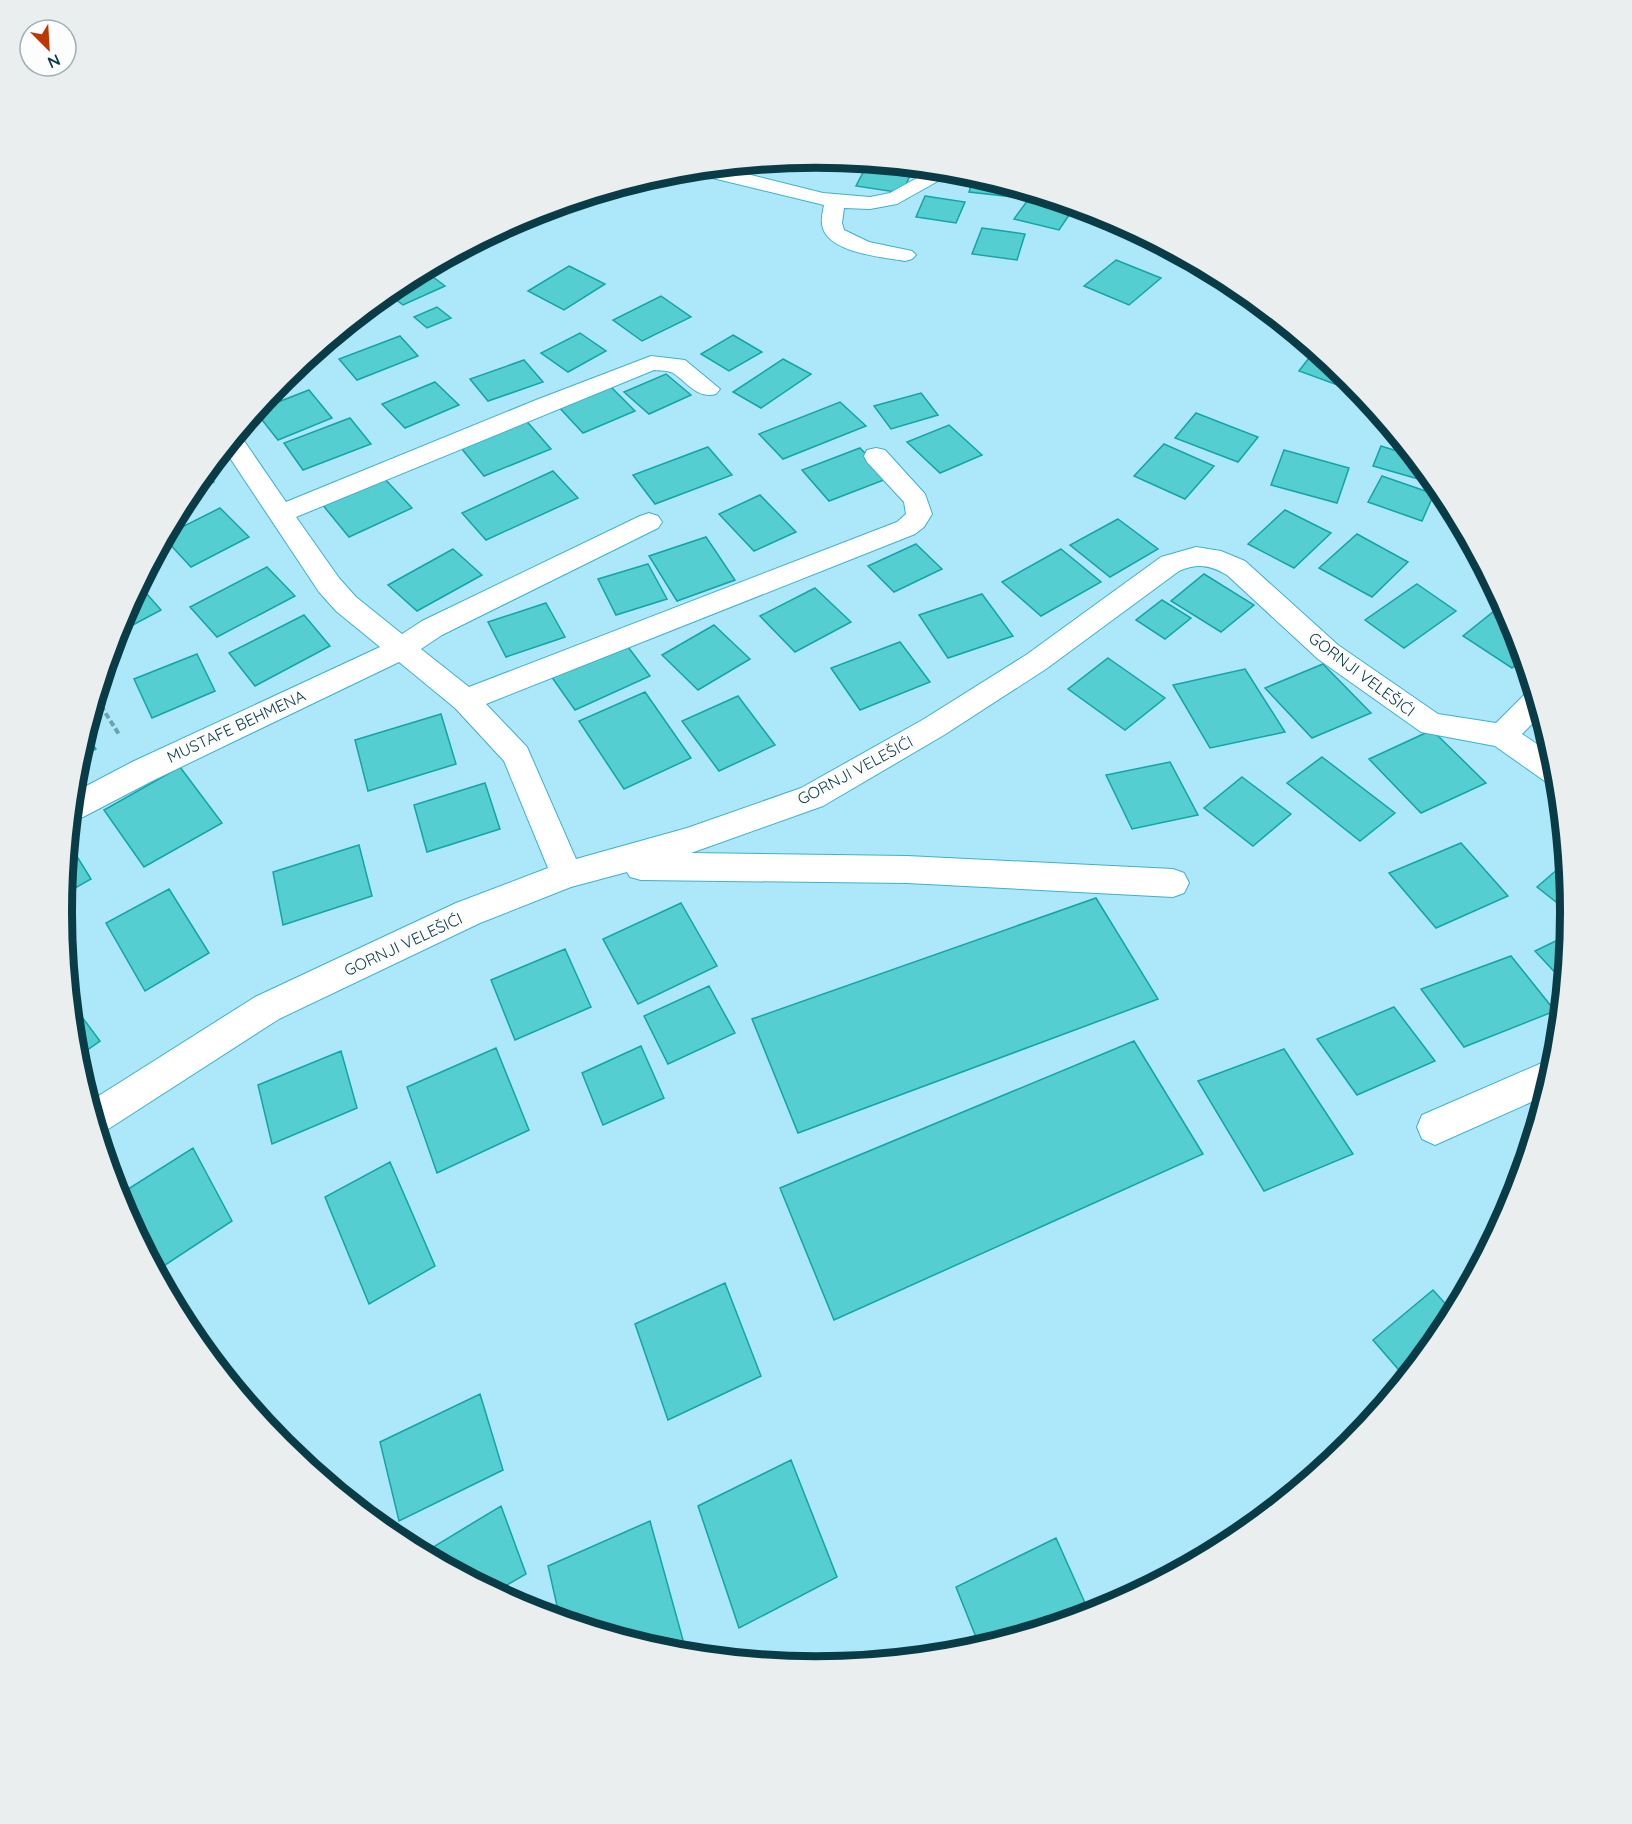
<svg xmlns="http://www.w3.org/2000/svg" width="1632" height="1824" font-family="Quicksand,sans-serif">
  <rect width="100%" height="100%" fill="#ace8f9"/>
  <!-- building -->
  <path fill="#54ced1" stroke="#14a3a6" stroke-width="1.5" d="M 868,163 L 914,167 L 902,193 L 856,186 Z
    M 974,175 L 1024,190 L 1022,198 L 969,192 Z
    M 925,196 L 965,202 L 956,223 L 916,217 Z
    M 1030,197 L 1074,208 L 1059,230 L 1014,219 Z
    M 1098,213 L 1105,215 L 1133,230 L 1121,234 L 1095,214 Z
    M 982,228 L 1025,234 L 1017,260 L 972,254 Z
    M 1116,260 L 1161,278 L 1129,305 L 1084,286 Z
    M 569,266 L 605,284 L 564,310 L 528,291 Z
    M 424,270 L 445,286 L 403,305 L 387,293 L 397,284 Z
    M 661,296 L 691,317 L 642,341 L 613,320 Z
    M 437,307 L 451,318 L 427,328 L 414,317 Z
    M 580,333 L 606,351 L 568,372 L 541,353 Z
    M 733,335 L 762,352 L 729,371 L 701,354 Z
    M 400,336 L 418,356 L 357,380 L 339,359 Z
    M 1315,350 L 1350,379 L 1362,394 L 1299,371 Z
    M 783,359 L 811,374 L 761,408 L 733,392 Z
    M 524,360 L 543,382 L 488,401 L 470,379 Z
    M 666,374 L 691,395 L 649,414 L 624,392 Z
    M 435,382 L 459,405 L 405,428 L 382,404 Z
    M 608,384 L 635,411 L 583,433 L 556,404 Z
    M 309,390 L 332,418 L 278,440 L 255,411 Z
    M 921,393 L 938,415 L 891,429 L 874,406 Z
    M 840,402 L 866,426 L 783,459 L 759,434 Z
    M 1196,413 L 1258,437 L 1238,462 L 1175,438 Z
    M 523,417 L 551,449 L 484,476 L 457,443 Z
    M 350,418 L 371,444 L 303,470 L 284,443 Z
    M 949,425 L 982,455 L 940,473 L 907,442 Z
    M 1164,444 L 1214,466 L 1185,499 L 1134,476 Z
    M 1381,446 L 1413,456 L 1436,484 L 1373,466 Z
    M 708,447 L 732,475 L 655,504 L 633,475 Z
    M 860,448 L 889,478 L 829,501 L 802,470 Z
    M 1284,450 L 1349,468 L 1337,503 L 1271,485 Z
    M 553,471 L 578,498 L 486,540 L 462,513 Z
    M 206,472 L 214,482 L 189,493 Z
    M 382,476 L 412,508 L 349,537 L 321,503 Z
    M 1382,476 L 1434,494 L 1422,521 L 1368,502 Z
    M 760,495 L 796,532 L 754,551 L 719,514 Z
    M 220,508 L 249,537 L 191,567 L 164,538 L 166,535 Z
    M 1285,510 L 1331,533 L 1294,568 L 1248,544 Z
    M 1118,519 L 1158,549 L 1110,577 L 1070,545 Z
    M 1357,534 L 1408,562 L 1372,597 L 1319,568 Z
    M 706,537 L 735,580 L 677,601 L 649,556 Z
    M 916,544 L 942,569 L 894,592 L 868,566 Z
    M 453,549 L 482,575 L 417,611 L 388,585 Z
    M 1061,549 L 1101,582 L 1041,616 L 1002,582 Z
    M 648,564 L 667,599 L 616,615 L 598,579 Z
    M 267,567 L 295,596 L 217,637 L 190,607 Z
    M 1204,574 L 1254,605 L 1221,632 L 1171,601 Z
    M 1417,584 L 1456,611 L 1404,648 L 1365,620 Z
    M 139,585 L 161,610 L 116,634 L 119,623 Z
    M 815,588 L 851,622 L 795,652 L 760,616 Z
    M 982,594 L 1013,636 L 948,658 L 919,615 Z
    M 1162,600 L 1191,618 L 1165,639 L 1136,620 Z
    M 546,603 L 565,637 L 506,657 L 488,622 Z
    M 1503,604 L 1513,624 L 1524,658 L 1512,668 L 1463,636 Z
    M 304,615 L 330,646 L 255,686 L 229,653 Z
    M 714,625 L 750,659 L 698,690 L 662,655 Z
    M 900,642 L 930,682 L 860,710 L 831,668 Z
    M 625,643 L 650,676 L 575,710 L 551,676 Z
    M 197,654 L 215,691 L 152,718 L 134,679 Z
    M 1108,658 L 1165,698 L 1125,730 L 1068,689 Z
    M 1323,664 L 1371,713 L 1312,738 L 1265,688 Z
    M 1245,669 L 1285,732 L 1210,748 L 1173,685 Z
    M 645,692 L 691,758 L 624,789 L 579,721 Z
    M 738,696 L 775,745 L 719,771 L 682,721 Z
    M 441,714 L 456,764 L 368,791 L 355,740 Z
    M 1432,730 L 1486,783 L 1421,813 L 1369,759 Z
    M 85,734 L 96,749 L 78,758 Z
    M 1322,757 L 1395,813 L 1360,841 L 1287,783 Z
    M 1170,762 L 1198,815 L 1132,829 L 1106,775 Z
    M 180,767 L 222,823 L 144,867 L 104,810 Z
    M 1242,777 L 1291,814 L 1253,846 L 1204,808 Z
    M 485,783 L 500,829 L 427,852 L 414,805 Z
    M 68,842 L 91,879 L 63,895 Z
    M 1461,843 L 1508,896 L 1436,928 L 1389,873 Z
    M 359,845 L 372,896 L 283,925 L 273,872 Z
    M 1566,862 L 1570,912 L 1570,913 L 1537,887 Z
    M 169,889 L 209,953 L 145,991 L 106,923 Z
    M 1096,898 L 1158,999 L 798,1133 L 752,1019 Z
    M 681,903 L 717,966 L 638,1004 L 603,939 Z
    M 1568,935 L 1564,982 L 1535,951 Z
    M 565,949 L 591,1007 L 515,1040 L 491,980 Z
    M 1511,956 L 1555,1011 L 1464,1047 L 1421,989 Z
    M 709,986 L 735,1033 L 668,1064 L 644,1016 Z
    M 70,1001 L 100,1041 L 76,1058 Z
    M 1394,1007 L 1435,1061 L 1357,1095 L 1317,1039 Z
    M 1134,1041 L 1203,1154 L 834,1320 L 780,1188 Z
    M 641,1046 L 664,1098 L 603,1125 L 582,1073 Z
    M 496,1048 L 529,1130 L 437,1173 L 407,1087 Z
    M 1284,1049 L 1353,1154 L 1264,1191 L 1198,1081 Z
    M 341,1051 L 357,1108 L 272,1144 L 258,1085 Z
    M 193,1148 L 232,1221 L 156,1271 L 117,1196 Z
    M 390,1162 L 435,1266 L 369,1304 L 325,1197 Z
    M 725,1283 L 761,1376 L 668,1420 L 635,1324 Z
    M 1433,1290 L 1453,1312 L 1443,1331 L 1405,1377 L 1373,1340 Z
    M 480,1394 L 503,1470 L 399,1521 L 380,1442 Z
    M 302,1448 L 315,1472 L 294,1455 Z
    M 791,1460 L 837,1577 L 739,1628 L 698,1506 Z
    M 501,1506 L 526,1574 L 495,1592 L 426,1555 L 425,1552 Z
    M 650,1521 L 683,1640 L 662,1650 L 560,1619 L 548,1566 Z
    M 1056,1538 L 1090,1614 L 980,1647 L 956,1587 Z"/>
  <g fill="none" stroke-linecap="round" stroke-linejoin="round">
    <!-- minor casing -->
    <g stroke="#3eb1cc" stroke-width="2">
      <path id="minor" d="M 719,167 L 823,193 L 870,197 L 890,193 L 933,169 L 956,171 L 897,204 L 870,209 L 844,208 L 842,223 L 844,230 L 869,242 L 912,251 L 916,255 L 912,259 L 905,261 C 883,257 825,253 822,224 C 821,218 823,211 824,205 L 692,173 L 690,170 Z
        M 651,356 L 685,360 L 720,389 L 716,394 C 697,399 688,383 673,373 C 668,370 660,371 654,370 L 296,517 L 339,578 L 356,597 L 402,634 L 422,621 L 640,516 L 649,513 L 658,516 L 662,522 L 658,528 L 442,635 L 421,649 L 469,687 L 897,522 L 906,514 L 904,502 L 867,462 L 864,456 L 867,450 L 876,448 L 885,450 L 925,494 L 932,514 L 924,527 L 915,534 L 486,704 L 527,747 L 576,859 L 687,828 L 801,788 L 924,719 L 1026,655 L 1161,557 L 1196,547 L 1221,551 L 1245,561 L 1338,645 L 1438,714 L 1496,723 L 1526,693 L 1534,691 L 1541,715 L 1522,734 L 1553,755 L 1558,785 L 1546,782 L 1495,746 L 1421,732 L 1318,659 L 1227,575 C 1210,565 1197,563 1179,571 L 1046,669 L 944,735 L 823,806 L 691,853 L 907,856 L 1173,869 L 1184,873 L 1189,883 L 1184,893 L 1173,897 L 907,883 L 641,880 L 630,877 L 627,872 L 571,887 L 480,923 L 279,1019 L 99,1135 L 89,1102 L 255,997 L 456,903 L 548,868 L 504,761 L 455,708 L 399,662 L 154,780 L 83,817 L 71,820 L 73,793 L 132,762 L 380,647 L 336,611 L 319,592 L 224,449 L 236,435 L 240,435 L 286,502 L 536,400 Z
        M 1551,1059 L 1556,1061 L 1545,1096 L 1435,1145 L 1422,1139 L 1417,1127 L 1422,1115 Z"/>
    </g>
    <!-- path -->
    <path stroke="#6ba2b1" stroke-width="4" stroke-dasharray="6 3" stroke-linecap="butt" d="M 96,698 L 120,736"/>
    <!-- minor -->
    <use href="#minor" fill="#fff" fill-rule="evenodd"/>
  </g>
  <g text-anchor="middle" stroke-width="4.5" stroke-linejoin="round" paint-order="stroke">
    <!-- street labels -->
    <g font-size="16" fill="#0a3c47" stroke="#fdfdfd">
      <text transform="translate(1362 674) rotate(37)" y="6">GORNJI VELEŠIĆI</text>
      <text transform="translate(236 726) rotate(-25)" y="6">MUSTAFE BEHMENA</text>
      <text transform="translate(855 770) rotate(-28)" y="6">GORNJI VELEŠIĆI</text>
      <text transform="translate(403 944) rotate(-25)" y="6">GORNJI VELEŠIĆI</text>
    </g>
  </g>
  <!-- crop -->
  <path d="M0 0H1632V1824H0ZM72 912a744 744 0 1 1 1488 0a744 744 0 1 1-1488 0Z" fill="#eaeeee" fill-rule="evenodd"/>
  <path fill="none" stroke="#0a3c47" stroke-width="8" d="M72 912a744 744 0 1 1 1488 0a744 744 0 1 1-1488 0Z"/>
  <!-- north arrow -->
  <g transform="translate(48 48) rotate(156)"><circle r="28" fill="#fdfdfd" stroke="#9cb0b4" stroke-width="1.5"/>
  <path d="M0-4.5L10 22L0 15L-10 22Z" fill="#be3600"/>
  <text y="-9" font-size="16" font-weight="bold" text-anchor="middle" fill="#0a3c47">N</text>
  </g>
</svg>
